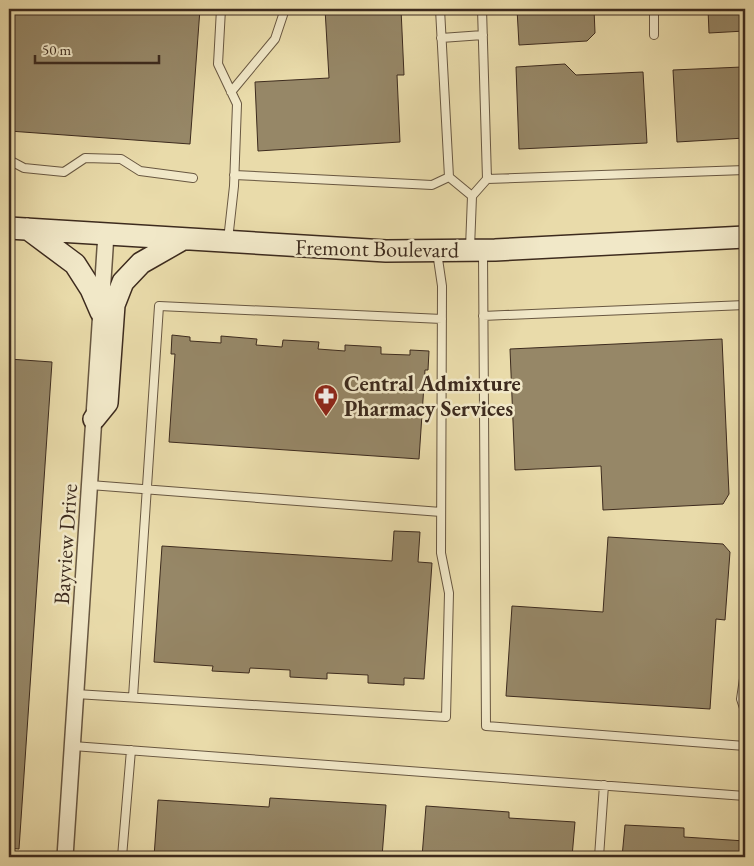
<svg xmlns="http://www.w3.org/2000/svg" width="754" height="866" font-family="'EB Garamond',serif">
  <rect width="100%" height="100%" fill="#e9dbaa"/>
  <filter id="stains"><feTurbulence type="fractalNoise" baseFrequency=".004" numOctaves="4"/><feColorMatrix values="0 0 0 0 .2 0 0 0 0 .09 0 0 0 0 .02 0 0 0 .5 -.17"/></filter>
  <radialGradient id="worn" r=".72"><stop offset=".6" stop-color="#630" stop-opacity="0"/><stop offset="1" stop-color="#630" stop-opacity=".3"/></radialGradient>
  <!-- building -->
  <path fill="#968767" stroke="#3d2b1e" d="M 11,9 L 200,9 L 190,144 L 9,131 Z
    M 325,9 L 401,9 L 404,75 L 397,75 L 400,142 L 258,151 L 255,82 L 329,78 Z
    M 517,9 L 594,9 L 595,33 L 587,41 L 519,45 Z
    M 708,9 L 745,9 L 745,31 L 709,33 Z
    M 745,63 L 745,138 L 677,142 L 673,70 L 742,67 Z
    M 565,64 L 576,75 L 643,72 L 647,143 L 519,149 L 516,67 Z
    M 172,335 L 190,337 L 190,341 L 221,343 L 221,336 L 257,339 L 256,345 L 282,347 L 283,340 L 319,342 L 318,349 L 345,351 L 345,345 L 381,347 L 381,354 L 410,355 L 410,350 L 429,351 L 428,370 L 425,370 L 419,459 L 169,442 L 175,354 L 171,354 Z
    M 722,339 L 729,494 L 723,504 L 603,510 L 601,466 L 515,470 L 510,349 Z
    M 9,359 L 52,362 L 19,849 L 9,848 Z
    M 394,531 L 420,532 L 418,562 L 432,563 L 424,679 L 404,678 L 404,685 L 368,683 L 368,675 L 327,673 L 327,679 L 290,677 L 290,670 L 250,668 L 249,673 L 212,671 L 213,666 L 154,662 L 162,546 L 392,561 Z
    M 608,537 L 723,544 L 730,552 L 725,620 L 716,619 L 710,709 L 506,696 L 512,606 L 603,612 Z
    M 270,798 L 386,805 L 382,857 L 154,857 L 158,800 L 269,807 Z
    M 426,806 L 509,812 L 509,818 L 575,822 L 572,857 L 422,857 Z
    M 625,825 L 684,828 L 684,837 L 745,841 L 745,857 L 622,857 Z"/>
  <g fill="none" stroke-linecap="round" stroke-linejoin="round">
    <!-- service casing -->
    <g stroke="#685741" stroke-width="10">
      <path id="service" d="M 221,9 L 218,64 L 237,104 L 234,186 L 228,240
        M 440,9 L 449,177 L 472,196
        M 654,9 L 654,35
        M 441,38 L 483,35
        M 231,92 L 275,39 L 285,9
        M 9,160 L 24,168 L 64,172 L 85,158 L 121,159 L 140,171 L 193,178
        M 234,175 L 432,185 L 449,177
        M 487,179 L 745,170
        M 470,248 L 472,196 L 487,179 L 482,9
        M 483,253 L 486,726 L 745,746
        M 483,316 L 745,305
        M 90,485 L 441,512
        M 745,672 L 741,699 L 745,711
        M 76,694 L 446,717 L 449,593 L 441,553 L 442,286 L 437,252
        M 133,697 L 159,306 L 442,319
        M 73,746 L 745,796
        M 122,857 L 131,750
        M 599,857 L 604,785"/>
    </g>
    <!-- minor casing -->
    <g stroke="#685741" stroke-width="18">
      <path id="minor" d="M 65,857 L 106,234"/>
    </g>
    <!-- secondary casing -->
    <g stroke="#3d2b1e" stroke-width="24">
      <path id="secondary" d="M 9,228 L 386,251 L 495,250 L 745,237
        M 28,229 L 75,264 L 91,289 L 101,312
        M 94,419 L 107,403 L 114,305 L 123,282 L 141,263 L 183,239"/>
    </g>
    <!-- service -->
    <use href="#service" stroke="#f1e8c8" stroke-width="8"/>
    <!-- minor -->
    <use href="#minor" stroke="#f1e8c8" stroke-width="15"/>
    <!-- secondary -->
    <use href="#secondary" stroke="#f1e8c8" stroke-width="21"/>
  </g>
  <!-- icons -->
  <defs>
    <g id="pharmacy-pin" transform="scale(1.25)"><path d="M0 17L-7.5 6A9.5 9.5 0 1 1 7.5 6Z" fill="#8f2418" stroke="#f1e8c8"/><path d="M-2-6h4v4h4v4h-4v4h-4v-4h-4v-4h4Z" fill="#fff"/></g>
  </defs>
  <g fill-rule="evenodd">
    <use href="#pharmacy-pin" x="326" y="396"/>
  </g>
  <g text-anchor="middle" stroke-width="5" stroke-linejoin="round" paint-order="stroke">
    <!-- street labels -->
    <g font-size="22" fill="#3d2b1e" stroke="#f1e8c8">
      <text transform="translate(377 248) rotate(1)" y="8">Fremont Boulevard</text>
      <text transform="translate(65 544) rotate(-86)" y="8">Bayview Drive</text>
    </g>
    <!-- poi labels -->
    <g font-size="22" font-weight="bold" fill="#3d2b1e" stroke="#f1e8c8" text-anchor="start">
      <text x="344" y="391">Central Admixture<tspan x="344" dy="25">Pharmacy Services</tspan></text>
    </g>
  </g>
  <!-- margin -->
  <rect width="754" height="866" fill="none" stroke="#e9dbaa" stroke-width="30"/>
  <rect x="10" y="10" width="734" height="846" fill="none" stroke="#3d2b1e" stroke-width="2.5"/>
  <rect x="15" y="15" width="724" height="836" fill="none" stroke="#3d2b1e"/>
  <!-- scale -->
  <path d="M35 55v8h124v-8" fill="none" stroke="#3d2b1e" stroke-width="2.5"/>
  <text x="42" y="55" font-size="15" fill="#3d2b1e" stroke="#f1e8c8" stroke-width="4" paint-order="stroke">50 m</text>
  <rect width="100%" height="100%" filter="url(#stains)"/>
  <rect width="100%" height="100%" fill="url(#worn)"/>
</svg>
